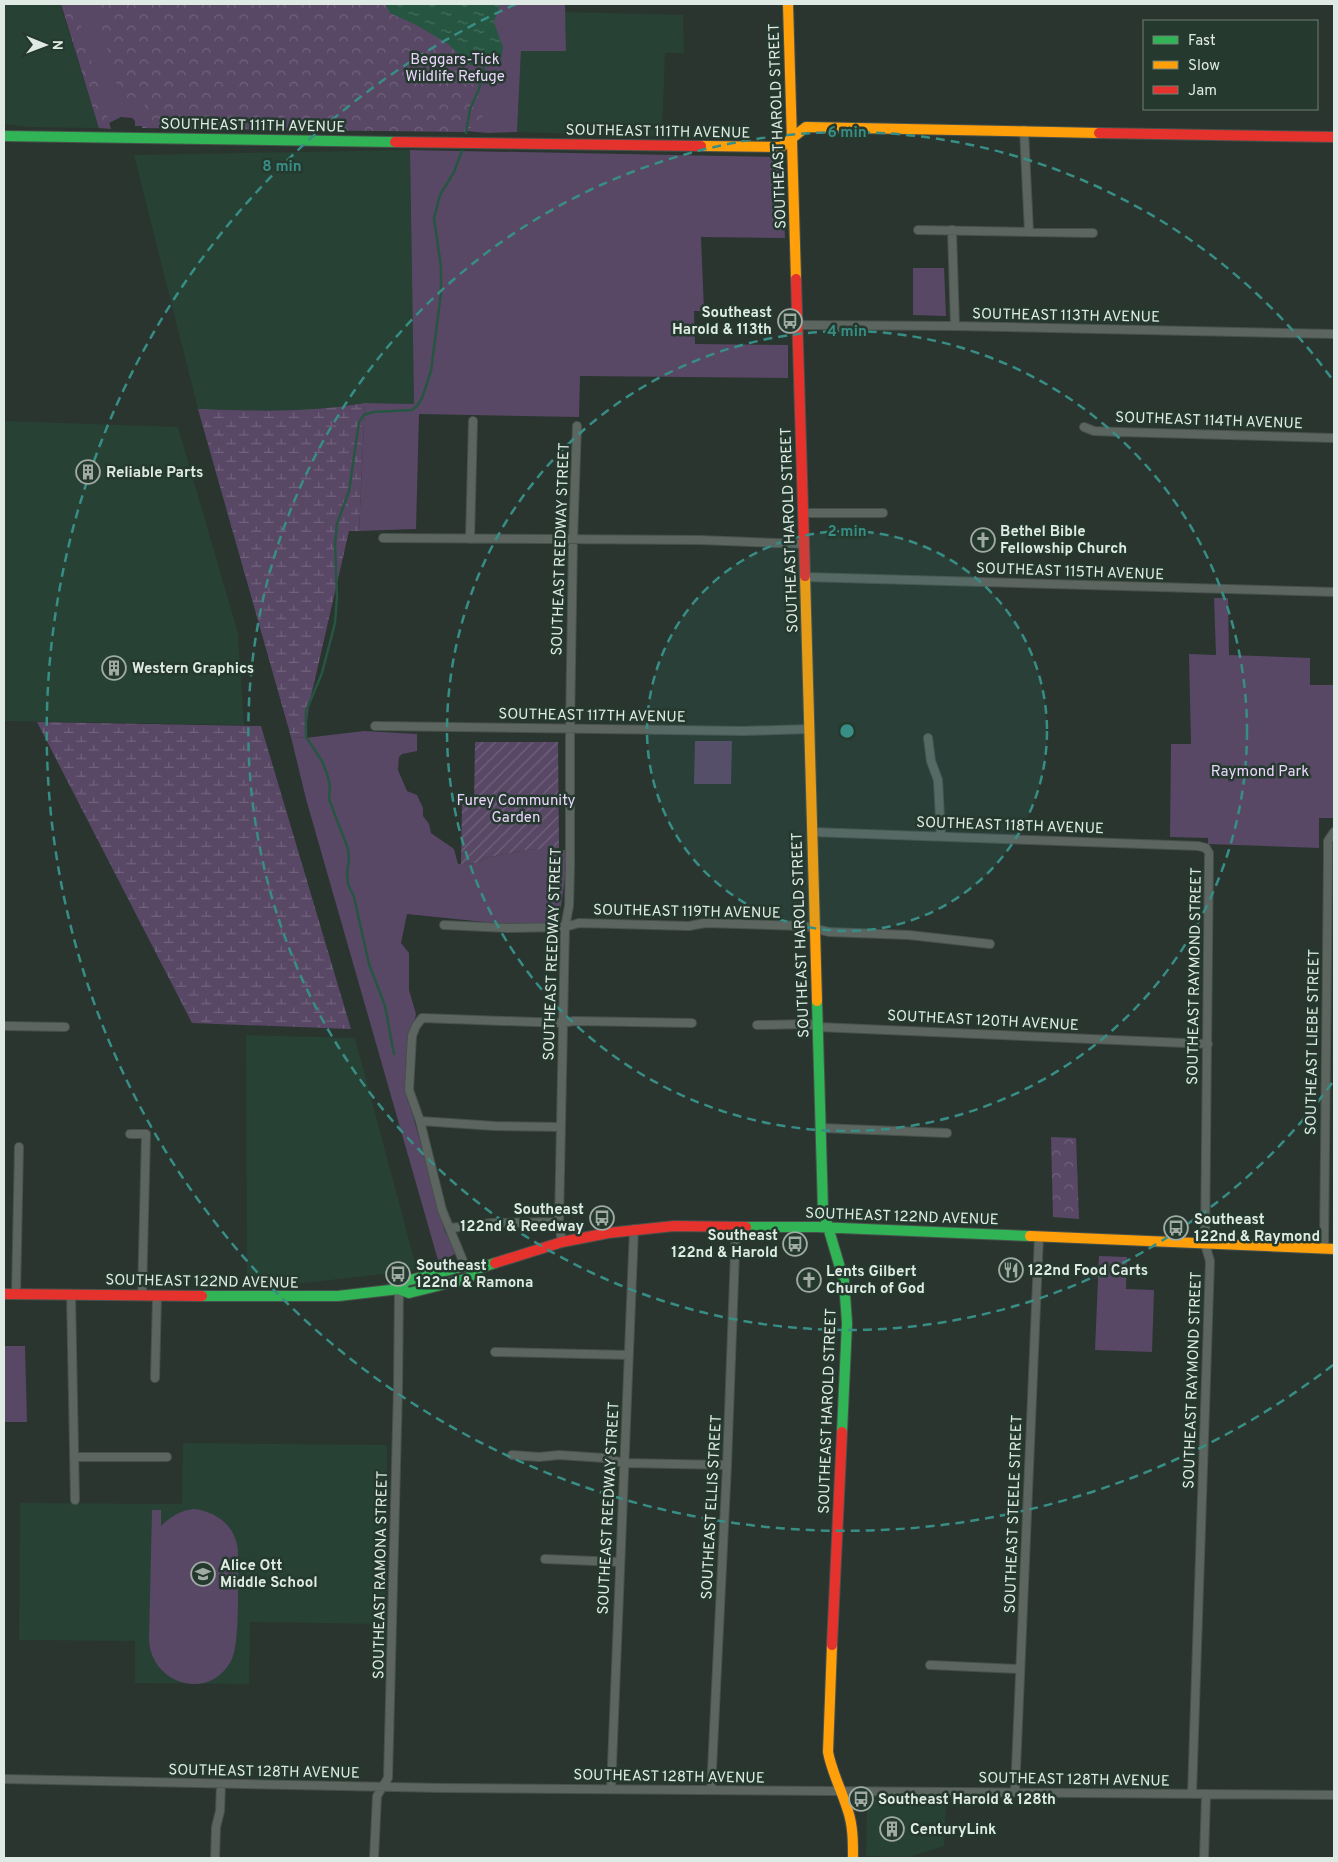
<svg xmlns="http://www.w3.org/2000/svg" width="1338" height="1862" font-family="Overpass,sans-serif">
  <defs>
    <pattern id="forest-crowns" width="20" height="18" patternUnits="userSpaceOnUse" patternTransform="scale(1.25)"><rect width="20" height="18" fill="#594766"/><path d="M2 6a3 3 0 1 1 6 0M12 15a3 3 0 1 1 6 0" fill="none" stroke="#70627c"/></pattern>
    <pattern id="wetland-marsh" width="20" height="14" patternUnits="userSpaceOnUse" patternTransform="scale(1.25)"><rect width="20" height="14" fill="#594766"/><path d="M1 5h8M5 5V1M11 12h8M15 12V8" fill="none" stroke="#70627c"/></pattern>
    <pattern id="garden-furrows" width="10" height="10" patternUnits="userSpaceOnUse" patternTransform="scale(1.25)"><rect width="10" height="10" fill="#594766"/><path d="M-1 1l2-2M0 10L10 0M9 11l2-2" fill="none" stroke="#70627c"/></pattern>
    <pattern id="water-ripples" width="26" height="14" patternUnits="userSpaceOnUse" patternTransform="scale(1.25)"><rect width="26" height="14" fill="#265641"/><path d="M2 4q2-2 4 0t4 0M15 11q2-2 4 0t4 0" fill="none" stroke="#456e5c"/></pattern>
  </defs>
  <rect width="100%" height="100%" fill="#2a352f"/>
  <!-- built -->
  <path fill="#284135" d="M 4,4 L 60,4 L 99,128 L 27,127 L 4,124 Z
    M 565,12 L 683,15 L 684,53 L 665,53 L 662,137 L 517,132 L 521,50 L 566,50 Z
    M 410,150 L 414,404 L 365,403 L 330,409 L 277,412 L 198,409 L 134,155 Z
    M 4,421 L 178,427 L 238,633 L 244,725 L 4,721 Z
    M 246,1035 L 355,1038 L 417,1270 L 305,1283 L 247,1284 Z
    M 183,1443 L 387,1445 L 385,1624 L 250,1622 L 249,1684 L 135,1683 L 135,1641 L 19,1640 L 20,1503 L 182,1504 Z
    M 867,1799 L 946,1800 L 944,1846 L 909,1857 L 866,1856 Z"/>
  <!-- green -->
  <path fill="#594766" d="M 62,4 L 565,4 L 566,51 L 521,51 L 517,132 L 488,133 L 466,131 L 135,126 L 135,121 L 132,118 L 121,117 L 99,128 Z
    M 410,150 L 781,157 L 785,238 L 701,237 L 704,311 L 694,311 L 695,344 L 788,345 L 788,378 L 580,376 L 579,417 L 419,414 L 416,529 L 359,531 L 365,403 L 414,404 Z
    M 913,268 L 944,268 L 946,316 L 913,315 Z
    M 1214,598 L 1228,598 L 1229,655 L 1310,658 L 1310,685 L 1334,685 L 1334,818 L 1319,818 L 1319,848 L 1208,844 L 1208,838 L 1170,837 L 1171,744 L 1191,744 L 1189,654 L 1216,655 Z
    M 364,731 L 417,734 L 417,751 L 402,754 L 399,757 L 398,770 L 407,791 L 417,795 L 423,808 L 423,816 L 429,824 L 431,833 L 454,849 L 458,864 L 478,863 L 484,858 L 526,850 L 548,848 L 565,850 L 565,878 L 559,920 L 557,923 L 494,923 L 407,914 L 401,943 L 409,953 L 409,990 L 416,1014 L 406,1058 L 405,1087 L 445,1232 L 448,1236 L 455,1254 L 440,1262 L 438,1260 L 306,799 L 291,737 L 305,738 Z
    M 695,741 L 732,741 L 731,784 L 694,784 Z
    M 1099,1256 L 1127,1257 L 1126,1289 L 1154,1290 L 1152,1352 L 1095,1350 Z
    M 4,1346 L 25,1346 L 27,1422 L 4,1422 Z
    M 194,1509 C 217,1512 236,1526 238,1551 C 237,1575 241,1643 231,1661 C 209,1702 151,1684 149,1640 L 152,1510 L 161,1510 L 161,1526 C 170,1517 181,1510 194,1509 Z"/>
  <!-- forest -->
  <path fill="url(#forest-crowns)" d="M 61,4 L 75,4 L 111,129 L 99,128 Z
    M 95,4 L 385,4 L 390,13 L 418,26 L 448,44 L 470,65 L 481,65 L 476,89 L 483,119 L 465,132 L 142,128 L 145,103 L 137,94 L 132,106 L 123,107 Z
    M 1051,1137 L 1076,1138 L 1079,1219 L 1053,1217 Z"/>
  <!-- wetland -->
  <path fill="url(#wetland-marsh)" d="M 365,403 L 359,531 L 349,531 L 309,705 L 305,738 L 291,737 L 198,409 C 255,411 308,413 365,403 Z
    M 37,722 L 261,726 L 351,1029 L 192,1023 Z"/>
  <!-- garden -->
  <path fill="url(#garden-furrows)" d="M 475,742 L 558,742 L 559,848 L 526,850 L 484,858 L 478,863 L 461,864 L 462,804 L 474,804 Z"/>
  <!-- water -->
  <path fill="url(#water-ripples)" d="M 385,4 L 500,4 L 494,22 L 503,47 L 500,65 L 470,65 L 448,44 L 418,26 L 390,13 Z"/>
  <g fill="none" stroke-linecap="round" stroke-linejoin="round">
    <!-- stream -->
    <path stroke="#265641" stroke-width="2.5" d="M 466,133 L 470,109 L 479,89 L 485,63
      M 394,1054 L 385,1006 L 369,964 L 354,897 L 348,884 L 347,872 L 349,861 L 348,849 L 329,799 L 330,786 L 327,774 L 322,761 L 306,737 L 306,711 L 322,673 L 335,623 L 337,597 L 335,543 L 337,524 L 349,491 L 359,422 L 364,415 L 373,412 L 412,410 L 417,406 L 422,398 L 431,371 L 441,293 L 441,267 L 434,218 L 440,195 L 454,172 L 462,151"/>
    <!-- street casing -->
    <g stroke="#47514c" stroke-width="10">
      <path id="street" d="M 1024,130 L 1029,232
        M 918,230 L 1093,233
        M 952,230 L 955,326
        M 798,325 L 955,326 L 1334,334
        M 1084,427 L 1094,431 L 1119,432 L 1334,438
        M 803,513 L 883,513
        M 383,538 L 700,540 L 804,544
        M 470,539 L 473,421
        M 805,577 L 1334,592
        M 375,726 L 743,731 L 810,729
        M 928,738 L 931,761 L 938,780 L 941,836
        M 812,832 L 1198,846 L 1206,848 L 1209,853 L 1205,1244 L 1210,1261 L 1192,1794
        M 444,925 L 507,928 L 565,927 L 579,923 L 689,926 L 705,923 L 804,926 L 829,932 L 909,935 L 990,944
        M 757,1025 L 809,1024 L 818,1027 L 1208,1044
        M 4,1026 L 65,1027
        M 420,1121 L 495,1126 L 561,1127
        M 821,1128 L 947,1133
        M 130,1134 L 146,1134 L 142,1295
        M 451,1228 L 492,1223 L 559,1222
        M 562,1242 L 559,1222 L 565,927 L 569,906 L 570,866 L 570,728 L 573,540 L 577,426
        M 1324,1249 L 1328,858 L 1328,841 L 1334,832
        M 465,1266 L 442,1210 L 420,1121 L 409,1090 L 412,1036 L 416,1026 L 422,1018 L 562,1023 L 574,1021 L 692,1023
        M 16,1294 L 19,1147
        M 71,1295 L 75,1500
        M 495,1352 L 629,1355
        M 155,1378 L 157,1296
        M 512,1455 L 539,1457 L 559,1455 L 604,1458 L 624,1463 L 727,1465
        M 74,1457 L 167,1457
        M 545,1559 L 619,1562
        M 930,1665 L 1020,1669
        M 4,1779 L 442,1788 L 1334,1795
        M 611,1789 L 634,1229
        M 711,1790 L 727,1465 L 736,1226
        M 1015,1792 L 1039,1236
        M 215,1858 L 216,1827 L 220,1811 L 221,1784
        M 374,1858 L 377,1796 L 388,1778 L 398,1388 L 399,1289
        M 1204,1858 L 1206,1795"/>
    </g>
    <!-- fast casing -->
    <g stroke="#47514c" stroke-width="12">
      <path id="fast" d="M 4,136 L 395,142
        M 817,1001 L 823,1210 L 844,1281 L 847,1323 L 842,1432
        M 746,1227 L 817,1227 L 1030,1236
        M 399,1289 L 406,1281 L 465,1266 L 474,1270
        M 202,1296 L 338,1296 L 399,1289 L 409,1293 L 469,1278 L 474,1270 L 495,1263"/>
    </g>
    <!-- slow casing -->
    <g stroke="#47514c" stroke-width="12">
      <path id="slow" d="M 788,4 L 796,279
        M 701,146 L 781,147 L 806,127 L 1099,133
        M 805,576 L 817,1001
        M 1030,1236 L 1334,1249
        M 832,1645 L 828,1752 C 832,1773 842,1791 848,1811 C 853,1826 853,1842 853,1858"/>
    </g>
    <!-- jam casing -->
    <g stroke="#47514c" stroke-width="12">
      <path id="jam" d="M 1099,133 L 1334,137
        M 395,142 L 701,146
        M 796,279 L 805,576
        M 495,1263 L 562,1242 L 608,1233 L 674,1226 L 746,1227
        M 4,1294 L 202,1296
        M 832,1645 L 842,1432"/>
    </g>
    <!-- street -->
    <use href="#street" stroke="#5c6560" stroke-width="8"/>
    <!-- fast -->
    <use href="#fast" stroke="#30b455" stroke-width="10"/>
    <!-- slow -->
    <use href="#slow" stroke="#ff9f0a" stroke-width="10"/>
    <!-- jam -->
    <use href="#jam" stroke="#e5322d" stroke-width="10"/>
  </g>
  <!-- distance rings -->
  <circle cx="847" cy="731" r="200" fill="#388d85" fill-opacity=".12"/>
  <g fill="none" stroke="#388d85" stroke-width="2.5" stroke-dasharray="9 6">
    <circle cx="847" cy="731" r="200"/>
    <circle cx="847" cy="731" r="400"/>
    <path d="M1332 1083A599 599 0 1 1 1332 379"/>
    <path d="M1333 1365A799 799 0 1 1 516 4"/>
  </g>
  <!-- icons -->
  <defs>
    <g id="bus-ring" transform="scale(1.25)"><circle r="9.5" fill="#25392f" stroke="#9faba4" stroke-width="1.5"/><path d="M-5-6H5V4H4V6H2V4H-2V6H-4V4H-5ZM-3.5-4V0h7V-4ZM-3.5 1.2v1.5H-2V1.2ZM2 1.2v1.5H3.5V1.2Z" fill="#9faba4"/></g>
    <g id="building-ring" transform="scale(1.25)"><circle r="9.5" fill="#25392f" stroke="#9faba4" stroke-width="1.5"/><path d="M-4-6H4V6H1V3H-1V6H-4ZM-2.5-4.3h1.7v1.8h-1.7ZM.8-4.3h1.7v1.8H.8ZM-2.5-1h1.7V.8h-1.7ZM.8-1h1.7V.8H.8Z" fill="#9faba4"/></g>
    <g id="church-ring" transform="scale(1.25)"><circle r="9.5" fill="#25392f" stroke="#9faba4" stroke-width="1.5"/><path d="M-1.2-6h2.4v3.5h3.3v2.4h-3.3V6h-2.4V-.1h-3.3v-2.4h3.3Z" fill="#9faba4"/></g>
    <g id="restaurant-ring" transform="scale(1.25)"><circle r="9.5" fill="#25392f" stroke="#9faba4" stroke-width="1.5"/><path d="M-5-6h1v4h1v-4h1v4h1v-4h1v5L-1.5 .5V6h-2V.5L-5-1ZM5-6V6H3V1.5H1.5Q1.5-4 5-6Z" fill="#9faba4"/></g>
    <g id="school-ring" transform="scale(1.25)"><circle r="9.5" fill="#25392f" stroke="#9faba4" stroke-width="1.5"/><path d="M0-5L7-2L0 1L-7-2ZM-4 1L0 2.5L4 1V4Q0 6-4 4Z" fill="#9faba4"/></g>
  </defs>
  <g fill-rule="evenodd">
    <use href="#bus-ring" x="790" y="321"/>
    <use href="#building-ring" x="88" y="472"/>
    <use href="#church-ring" x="983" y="540"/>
    <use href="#building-ring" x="114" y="668"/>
    <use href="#bus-ring" x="602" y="1218"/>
    <use href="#bus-ring" x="1176" y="1228"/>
    <use href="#bus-ring" x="795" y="1244"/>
    <use href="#restaurant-ring" x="1011" y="1270"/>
    <use href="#bus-ring" x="398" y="1274"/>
    <use href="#church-ring" x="809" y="1280"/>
    <use href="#school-ring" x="203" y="1574"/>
    <use href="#bus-ring" x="861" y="1799"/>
    <use href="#building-ring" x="892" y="1829"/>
  </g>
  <g text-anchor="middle" stroke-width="5" stroke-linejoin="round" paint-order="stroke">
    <!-- park labels -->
    <g font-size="15" fill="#ecd5fd" stroke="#25392f">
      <text x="455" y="64">Beggars-Tick<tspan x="455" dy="17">Wildlife Refuge</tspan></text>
      <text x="1260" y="776">Raymond Park</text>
      <text x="516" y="805">Furey Community<tspan x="516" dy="17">Garden</tspan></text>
    </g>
    <!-- street labels -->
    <g font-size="15" fill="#deeae3" stroke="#25392f">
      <text transform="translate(253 125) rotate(1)" y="5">SOUTHEAST 111TH AVENUE</text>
      <text transform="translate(777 126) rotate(-92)" y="5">SOUTHEAST HAROLD STREET</text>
      <text transform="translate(658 131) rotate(1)" y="5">SOUTHEAST 111TH AVENUE</text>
      <text transform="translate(1066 315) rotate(1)" y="5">SOUTHEAST 113TH AVENUE</text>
      <text transform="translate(1209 420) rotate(2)" y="5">SOUTHEAST 114TH AVENUE</text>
      <text transform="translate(789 530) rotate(-92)" y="5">SOUTHEAST HAROLD STREET</text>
      <text transform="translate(560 549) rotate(-88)" y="5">SOUTHEAST REEDWAY STREET</text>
      <text transform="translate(1070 571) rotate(2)" y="5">SOUTHEAST 115TH AVENUE</text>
      <text transform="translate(592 715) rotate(1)" y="5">SOUTHEAST 117TH AVENUE</text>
      <text transform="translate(1010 825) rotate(2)" y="5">SOUTHEAST 118TH AVENUE</text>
      <text transform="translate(687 911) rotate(1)" y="5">SOUTHEAST 119TH AVENUE</text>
      <text transform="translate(800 935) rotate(-92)" y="5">SOUTHEAST HAROLD STREET</text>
      <text transform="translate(552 954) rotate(-88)" y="5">SOUTHEAST REEDWAY STREET</text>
      <text transform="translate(1194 976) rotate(-89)" y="5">SOUTHEAST RAYMOND STREET</text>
      <text transform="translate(983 1020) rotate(3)" y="5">SOUTHEAST 120TH AVENUE</text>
      <text transform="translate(1312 1042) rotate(-89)" y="5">SOUTHEAST LIEBE STREET</text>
      <text transform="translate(902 1216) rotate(2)" y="5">SOUTHEAST 122ND AVENUE</text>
      <text transform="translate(202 1281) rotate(1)" y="5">SOUTHEAST 122ND AVENUE</text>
      <text transform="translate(1192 1380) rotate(-88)" y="5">SOUTHEAST RAYMOND STREET</text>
      <text transform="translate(827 1411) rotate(-88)" y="5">SOUTHEAST HAROLD STREET</text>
      <text transform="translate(711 1507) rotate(-87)" y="5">SOUTHEAST ELLIS STREET</text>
      <text transform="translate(608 1508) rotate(-87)" y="5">SOUTHEAST REEDWAY STREET</text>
      <text transform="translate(1013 1514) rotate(-88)" y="5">SOUTHEAST STEELE STREET</text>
      <text transform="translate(380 1575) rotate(-89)" y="5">SOUTHEAST RAMONA STREET</text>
      <text transform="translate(264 1771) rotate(1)" y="5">SOUTHEAST 128TH AVENUE</text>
      <text transform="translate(669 1776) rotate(1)" y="5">SOUTHEAST 128TH AVENUE</text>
      <text transform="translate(1074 1779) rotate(1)" y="5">SOUTHEAST 128TH AVENUE</text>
    </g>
    <!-- poi labels -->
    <g font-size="15" font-weight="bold" fill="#deeae3" stroke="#25392f" text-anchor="start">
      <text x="772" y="317" text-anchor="end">Southeast<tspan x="772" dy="17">Harold &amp; 113th</tspan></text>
      <text x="106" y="477">Reliable Parts</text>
      <text x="1000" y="536">Bethel Bible<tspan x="1000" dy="17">Fellowship Church</tspan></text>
      <text x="132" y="673">Western Graphics</text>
      <text x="584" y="1214" text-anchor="end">Southeast<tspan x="584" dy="17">122nd &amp; Reedway</tspan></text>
      <text x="1194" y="1224">Southeast<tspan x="1194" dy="17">122nd &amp; Raymond</tspan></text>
      <text x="778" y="1240" text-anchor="end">Southeast<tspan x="778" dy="17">122nd &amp; Harold</tspan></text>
      <text x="416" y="1270">Southeast<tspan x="416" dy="17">122nd &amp; Ramona</tspan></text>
      <text x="1028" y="1275">122nd Food Carts</text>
      <text x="826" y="1276">Lents Gilbert<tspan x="826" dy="17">Church of God</tspan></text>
      <text x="220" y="1570">Alice Ott<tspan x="220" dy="17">Middle School</tspan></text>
      <text x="878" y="1804">Southeast Harold &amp; 128th</text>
      <text x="910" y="1834">CenturyLink</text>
    </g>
  </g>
  <circle cx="847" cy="731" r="8" fill="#388d85" stroke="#25392f" stroke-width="2.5"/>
  <g font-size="15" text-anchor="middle" font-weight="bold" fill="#388d85" stroke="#25392f" stroke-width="5" stroke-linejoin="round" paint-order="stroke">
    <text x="847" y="137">6 min</text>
    <text x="282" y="171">8 min</text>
    <text x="847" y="336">4 min</text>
    <text x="847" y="536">2 min</text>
  </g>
  <!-- border -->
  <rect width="1338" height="1862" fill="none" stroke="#deeae3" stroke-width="10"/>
  <!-- legend -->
  <rect x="1143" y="20" width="175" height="90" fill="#25392f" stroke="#6f8077"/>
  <rect x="1153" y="36" width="25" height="8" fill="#30b455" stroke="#6f8077"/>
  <text x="1188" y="45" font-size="15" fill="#deeae3">Fast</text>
  <rect x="1153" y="61" width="25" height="8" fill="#ff9f0a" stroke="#6f8077"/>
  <text x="1188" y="70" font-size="15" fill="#deeae3">Slow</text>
  <rect x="1153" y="86" width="25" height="8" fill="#e5322d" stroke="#6f8077"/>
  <text x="1188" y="95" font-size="15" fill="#deeae3">Jam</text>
  <!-- north arrow -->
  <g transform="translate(45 45) rotate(91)" stroke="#25392f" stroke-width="4" paint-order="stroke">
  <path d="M0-4L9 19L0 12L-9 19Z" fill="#deeae3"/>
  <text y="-8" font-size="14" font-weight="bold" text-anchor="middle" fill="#deeae3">N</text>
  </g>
</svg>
